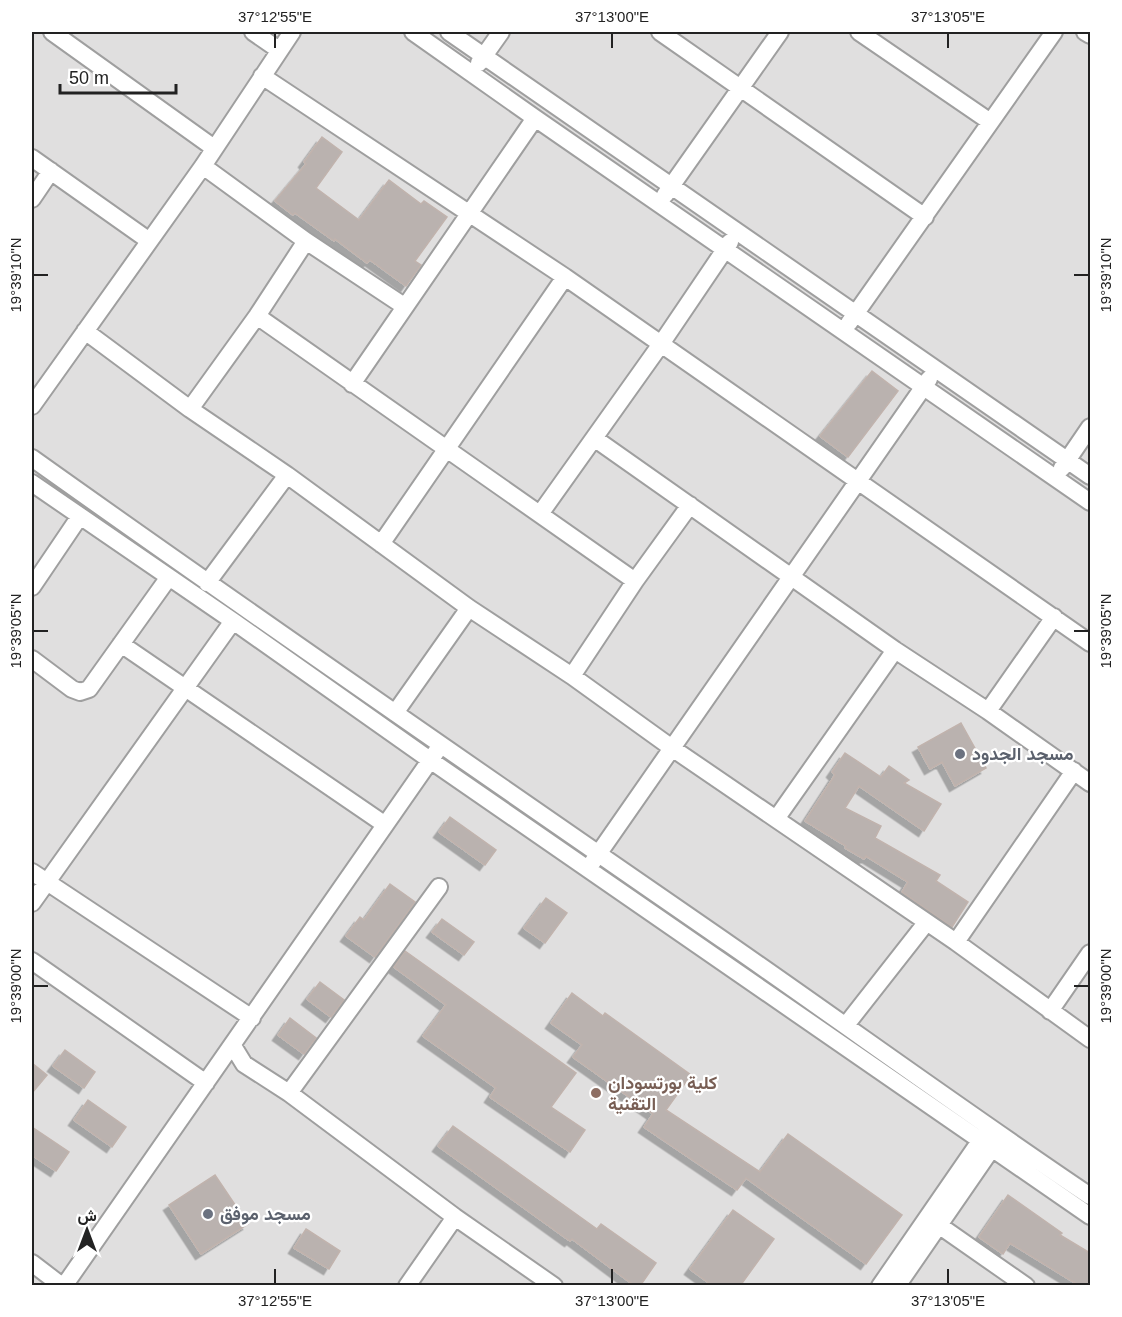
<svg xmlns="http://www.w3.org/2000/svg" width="1122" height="1317" font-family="Arial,Vazirmatn,sans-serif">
  <defs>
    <filter id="shadow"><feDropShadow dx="-5.5" dy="5.5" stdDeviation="0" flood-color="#0004"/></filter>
  </defs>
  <rect width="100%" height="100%" fill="#f1edea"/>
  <!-- residential -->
  <path fill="#e0dfdf" d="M 32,32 L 1090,32 L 1090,1285 L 32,1285 Z"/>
  <!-- building -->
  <path fill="#bab2af" stroke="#c1b3ad" stroke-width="1.5" filter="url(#shadow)" d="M 322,137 L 342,152 L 316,188 L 359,220 L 389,180 L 421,204 L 424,201 L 447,217 L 415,261 L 421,265 L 406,286 L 370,260 L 367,263 L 335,239 L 334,241 L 295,213 L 293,215 L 275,201 L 306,164 L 304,162 Z
    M 872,371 L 898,391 L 848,457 L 820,436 Z
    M 961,723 L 986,768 L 955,786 L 942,762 L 930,769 L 918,747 Z
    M 845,753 L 881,777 L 889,766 L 909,780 L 904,783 L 941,804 L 924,831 L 859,786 L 845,808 L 881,826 L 875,838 L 940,875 L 936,881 L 968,902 L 952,927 L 902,892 L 908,882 L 866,856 L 864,859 L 845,848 L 846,846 L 805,821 L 835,775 L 832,772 Z
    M 450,817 L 496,850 L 485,865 L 439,832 Z
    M 390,884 L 415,902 L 375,957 L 346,936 L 360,917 L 364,920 Z
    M 546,898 L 567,913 L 545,943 L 524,928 Z
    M 442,919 L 474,942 L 464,955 L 432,932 Z
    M 405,951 L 576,1073 L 551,1107 L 585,1130 L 570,1152 L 490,1097 L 496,1088 L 423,1036 L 446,1005 L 394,967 Z
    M 320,982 L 344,1000 L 331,1017 L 307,999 Z
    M 572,993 L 603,1016 L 605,1013 L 691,1075 L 666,1110 L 760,1172 L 788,1134 L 902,1215 L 866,1264 L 746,1178 L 737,1190 L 644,1127 L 653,1114 L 573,1057 L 582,1045 L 551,1023 Z
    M 290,1018 L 316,1038 L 304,1054 L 278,1035 Z
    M 65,1050 L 95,1072 L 84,1088 L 53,1066 Z
    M 32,1063 L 47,1075 L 32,1093 Z
    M 88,1100 L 126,1127 L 112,1147 L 74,1120 Z
    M 453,1126 L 597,1229 L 601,1224 L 656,1263 L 640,1286 L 635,1286 L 572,1239 L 570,1241 L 438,1146 Z
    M 32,1127 L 69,1152 L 56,1171 L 32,1155 Z
    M 215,1175 L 248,1224 L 201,1254 L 169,1205 Z
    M 1008,1195 L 1062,1233 L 1060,1235 L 1090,1253 L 1090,1286 L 1080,1286 L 1010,1243 L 1003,1254 L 979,1237 Z
    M 733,1210 L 774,1239 L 740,1286 L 713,1286 L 690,1269 Z
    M 306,1229 L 340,1251 L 329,1269 L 294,1248 Z"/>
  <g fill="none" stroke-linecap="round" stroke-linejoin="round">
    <!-- minor casing -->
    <g stroke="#9f9f9f" stroke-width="20">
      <path id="minor" d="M 52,32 L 214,148
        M 253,32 L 279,50
        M 413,32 L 535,118 L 1090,502
        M 449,32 L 1090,476
        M 660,32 L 925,217
        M 859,32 L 989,121
        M 1085,32 L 1090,35
        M 479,63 L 501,32
        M 262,76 L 565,277 L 1090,643
        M 32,158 L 148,240
        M 203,166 L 306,241 L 404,306
        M 665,195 L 780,32
        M 32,199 L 51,171
        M 257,316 L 635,581
        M 849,323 L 1054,32
        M 85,331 L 190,409 L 287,475 L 469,608 L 572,676 L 672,748 L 956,942 L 1090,1039
        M 352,384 L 535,118
        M 32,406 L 203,166 L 292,32
        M 190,409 L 257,316 L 306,241
        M 594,438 L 895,650 L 988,711 L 1090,783
        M 32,458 C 262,622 496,783 729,944 C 850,1028 968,1114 1090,1196
        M 1062,468 L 1090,427
        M 32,483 L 233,621 L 430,760 L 1090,1216
        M 540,514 L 661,344 L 730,242
        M 381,544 L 565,277
        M 207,583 L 287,475
        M 32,587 L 80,516
        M 121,644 L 384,824
        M 32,659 L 72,689 L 80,692 L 89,689 L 169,577
        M 572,676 L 635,581 L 690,505
        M 988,711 L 1054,617
        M 395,713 L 469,608
        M 776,819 L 895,650
        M 592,863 L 929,379
        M 32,872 L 252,1018
        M 32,903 L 233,621
        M 956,942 L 1074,771
        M 32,961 L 206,1083
        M 1050,1011 L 1090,953
        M 846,1025 L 926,923
        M 233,1046 L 244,1064 L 289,1093 L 455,1217 L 554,1286
        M 289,1093 L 439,887
        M 940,1226 L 1026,1286
        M 32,1263 L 62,1286
        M 64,1286 L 436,752
        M 407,1286 L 455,1217
        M 880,1286 L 987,1131
        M 897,1286 L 997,1141"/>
    </g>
    <!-- minor -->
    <use href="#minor" stroke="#fff" stroke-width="16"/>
  </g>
  <!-- ticks -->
  <path fill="none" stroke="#222" stroke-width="2" d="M 275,33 L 275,48M 612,33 L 612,48M 948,33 L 948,48M 33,275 L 48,275M 1074,275 L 1089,275M 33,631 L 48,631M 1074,631 L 1089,631M 33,986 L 48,986M 1074,986 L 1089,986M 275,1269 L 275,1284M 612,1269 L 612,1284M 948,1269 L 948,1284"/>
  <!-- markers -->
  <g fill="#6b7280" stroke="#fff" stroke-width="2">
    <circle cx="960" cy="754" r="6"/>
    <circle cx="208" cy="1214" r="6"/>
  </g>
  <circle fill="#8d6e63" stroke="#fff" stroke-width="2" cx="596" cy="1093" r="6"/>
  <g text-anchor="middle" stroke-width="4.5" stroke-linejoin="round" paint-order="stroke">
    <!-- worship labels -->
    <g font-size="18" font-weight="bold" fill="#5b616d" stroke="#fff" text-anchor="start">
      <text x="972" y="760">مسجد الجدود</text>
      <text x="220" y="1220">مسجد موفق</text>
    </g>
    <!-- education labels -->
    <g font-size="18" font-weight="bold" fill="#785e54" stroke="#fff" text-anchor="start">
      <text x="608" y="1089">كلية بورتسودان<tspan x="608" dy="21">التقنية</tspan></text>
    </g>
  </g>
  <!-- border -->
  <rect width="1122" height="1317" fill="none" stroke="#ffffff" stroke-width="66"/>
  <!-- north arrow -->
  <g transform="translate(87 1230)" stroke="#ffffff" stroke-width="4.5" paint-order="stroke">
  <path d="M0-4.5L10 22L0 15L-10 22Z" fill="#222222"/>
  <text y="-9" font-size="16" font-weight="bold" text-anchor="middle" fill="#222222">ش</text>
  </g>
  <!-- scale -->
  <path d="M60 84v9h116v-9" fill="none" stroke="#222222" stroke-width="3"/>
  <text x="69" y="84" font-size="18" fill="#222222" stroke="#ffffff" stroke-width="4.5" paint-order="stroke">50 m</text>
  <rect x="33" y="33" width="1056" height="1251" fill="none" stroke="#222" stroke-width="2"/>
  <g font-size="15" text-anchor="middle" fill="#222">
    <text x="275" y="22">37°12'55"E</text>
    <text x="612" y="22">37°13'00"E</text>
    <text x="948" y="22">37°13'05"E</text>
    <text transform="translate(16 275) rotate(-90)" y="5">19°39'10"N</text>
    <text transform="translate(1106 275) rotate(-90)" y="5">19°39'10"N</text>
    <text transform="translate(16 631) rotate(-90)" y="5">19°39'05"N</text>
    <text transform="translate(1106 631) rotate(-90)" y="5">19°39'05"N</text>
    <text transform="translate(16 986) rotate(-90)" y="5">19°39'00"N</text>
    <text transform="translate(1106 986) rotate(-90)" y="5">19°39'00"N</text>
    <text x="275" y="1306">37°12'55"E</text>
    <text x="612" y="1306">37°13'00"E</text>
    <text x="948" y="1306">37°13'05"E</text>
  </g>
</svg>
